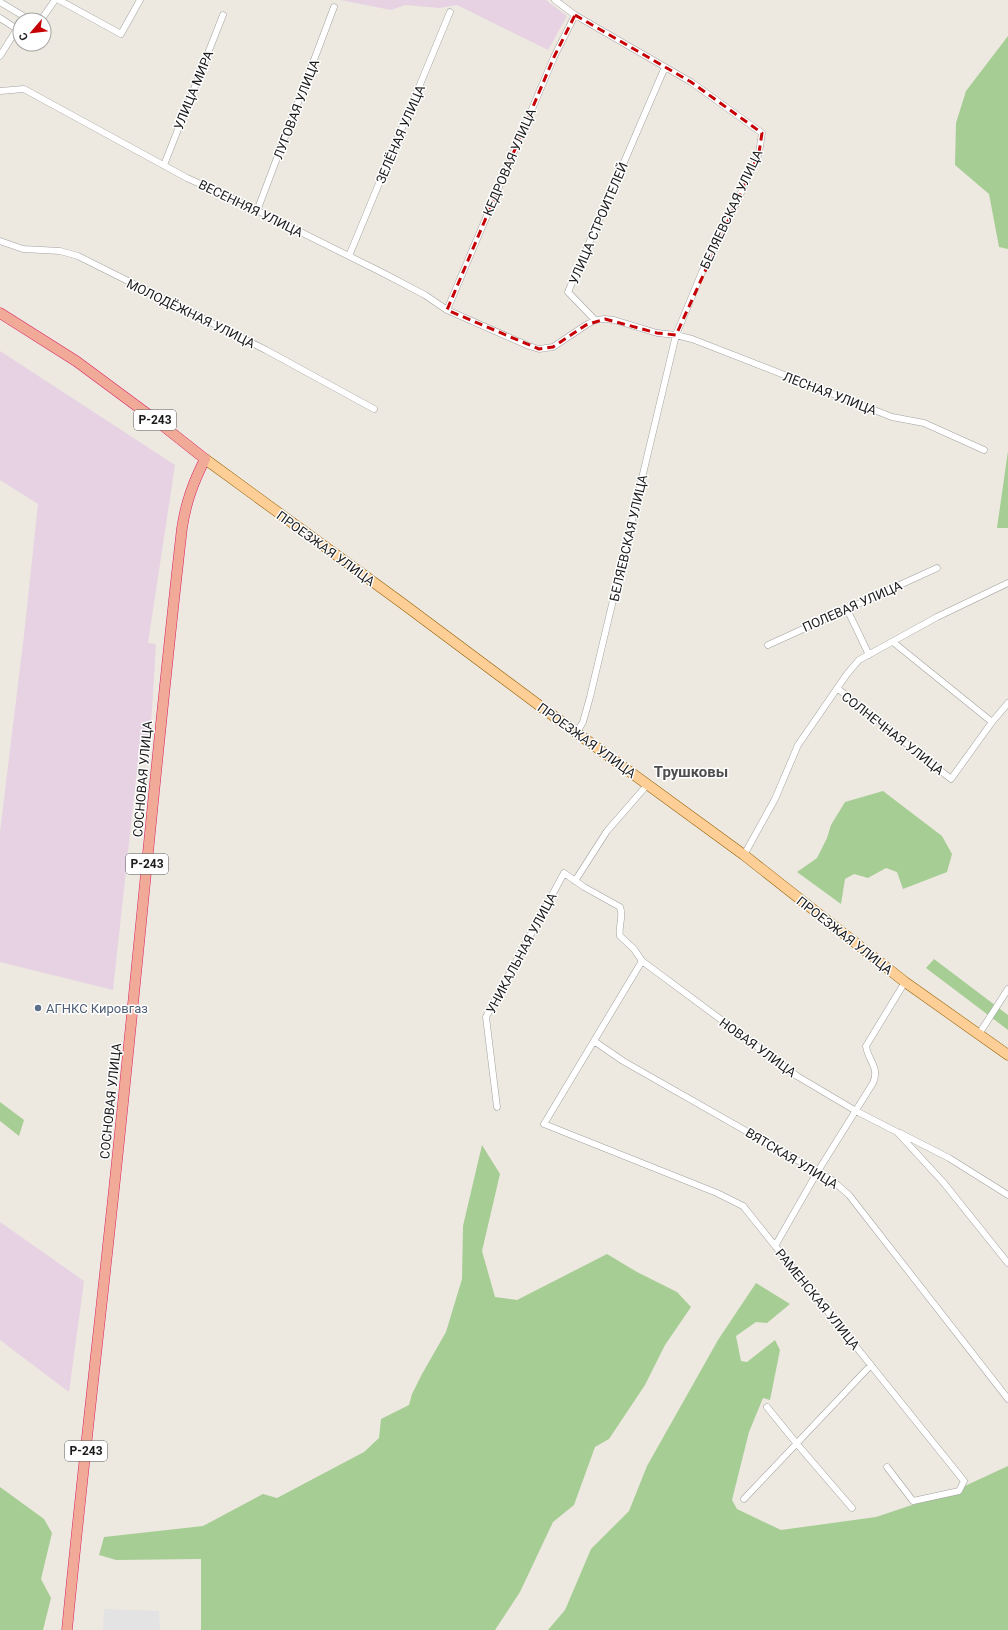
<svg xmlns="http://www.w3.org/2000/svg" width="1008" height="1630" font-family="Roboto,sans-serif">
  <rect width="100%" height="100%" fill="#ede9e0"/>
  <!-- industrial -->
  <path fill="#e6d2e3" d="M 340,0 L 546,0 L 567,16 L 548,50 L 457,5 L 439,8 L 405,5 L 391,10 Z
    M 0,351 L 175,465 L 148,643 L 156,644 L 150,743 L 140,742 L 113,990 L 0,962 L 0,832 L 24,635 L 38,504 L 0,480 Z
    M 0,1222 L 84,1281 L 69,1392 L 0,1340 Z"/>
  <!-- forest -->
  <path fill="#a6cd94" d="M 1008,36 L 1008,249 L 999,247 L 989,194 L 955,165 L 956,123 L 966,91 Z
    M 1008,451 L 1008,528 L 997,528 Z
    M 883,791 L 942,836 L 952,854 L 947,872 L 903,889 L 897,872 L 886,868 L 868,878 L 854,874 L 845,879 L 841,904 L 797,872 L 817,858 L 827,838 L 831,825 L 845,802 Z
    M 934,959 L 1008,1015 L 1008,1030 L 926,968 Z
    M 0,1102 L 24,1120 L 19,1136 L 0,1121 Z
    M 482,1145 L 500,1174 L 482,1251 L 495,1297 L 517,1300 L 607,1254 L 637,1272 L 677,1292 L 691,1307 L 665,1345 L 645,1385 L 609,1439 L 595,1447 L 574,1505 L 553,1522 L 520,1592 L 495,1630 L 201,1630 L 201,1559 L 116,1560 L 99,1555 L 104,1537 L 203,1526 L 263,1494 L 277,1498 L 364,1452 L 379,1438 L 381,1419 L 409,1405 L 412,1394 L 422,1374 L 446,1332 L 462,1279 L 463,1226 Z
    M 756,1283 L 790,1304 L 767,1323 L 756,1322 L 736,1336 L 741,1361 L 747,1362 L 775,1340 L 780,1350 L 770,1400 L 763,1398 L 749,1432 L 732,1500 L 737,1509 L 781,1530 L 876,1517 L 954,1491 L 1008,1466 L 1008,1630 L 548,1630 L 565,1610 L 591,1549 L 629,1511 L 647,1466 L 718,1340 Z
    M 0,1487 L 44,1519 L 52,1533 L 41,1579 L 51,1598 L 43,1630 L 0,1630 Z"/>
  <!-- parking -->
  <path fill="#e3e3e3" d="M 104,1609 L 159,1611 L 160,1630 L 103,1630 Z"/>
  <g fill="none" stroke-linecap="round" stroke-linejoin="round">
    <!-- minor casing -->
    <g stroke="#a2a2a2" stroke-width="7">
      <path id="minor" d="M 59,0 L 121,34 L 140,0
        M 555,0 L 575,15 L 691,82 L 762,133 L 759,153 L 734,208 L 702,272 L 676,335 L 590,697 L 583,722 L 577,732
        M 0,2 L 30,20
        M 0,18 L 17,29 L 0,56
        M 41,20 L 55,0
        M 0,91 L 24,89 L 187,178 L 236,200 L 381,272 L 425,295 L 447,310 L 529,346 L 539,349 L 553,347 L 586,325 L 595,320 L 605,319 L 614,320 L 657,333 L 676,335 L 692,339 L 892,417 L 924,423 L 984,450
        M 164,165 L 223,15
        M 257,211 L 334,7
        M 0,241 L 23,249 L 60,251 L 78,256 L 266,350 L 374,409
        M 349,256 L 450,12
        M 447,310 L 554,57 L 575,15
        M 595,320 L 568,292 L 665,67
        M 847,609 L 869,655
        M 893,642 L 992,722
        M 768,645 L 937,568
        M 837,688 L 951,779 L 992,722 L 1008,703
        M 744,855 L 775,799 L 798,745 L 847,674 L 859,660 L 937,617 L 1008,583
        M 575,881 L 607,831 L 648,784
        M 979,1034 L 1008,989
        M 594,1041 L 623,1061 L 832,1180 L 849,1195 L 1008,1399
        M 497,1107 L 486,1017 L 564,873 L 584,887 L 620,907 C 624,916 618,926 620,936 L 634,949 L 642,961
        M 900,1133 L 949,1158 L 1008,1195
        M 775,1246 L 818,1171 L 873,1083 C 880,1067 868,1061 866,1046 L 905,982
        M 767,1407 L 797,1444 L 852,1508
        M 887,1467 L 913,1501 L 959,1491 L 964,1481 L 743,1206 L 717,1193 L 544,1124 L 642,961 L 797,1076 L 856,1111 L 897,1132 L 943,1182 L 1008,1263
        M 744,1499 L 871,1365"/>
    </g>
    <!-- primary casing -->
    <g stroke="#935f00" stroke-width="11">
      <path id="primary" d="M 205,459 L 402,603 L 544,709 L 744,855 L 905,982 L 1008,1055"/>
    </g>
    <!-- trunk casing -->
    <g stroke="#d82164" stroke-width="11">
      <path id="trunk" d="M 0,313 L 76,361 L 157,421 L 205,459 C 193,483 186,502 182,528 C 159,729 141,931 120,1132 C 103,1298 83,1464 67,1630"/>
    </g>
    <!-- minor -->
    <use href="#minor" stroke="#fff" stroke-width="6"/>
    <!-- primary -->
    <use href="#primary" stroke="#fdce96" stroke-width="10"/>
    <!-- trunk -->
    <use href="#trunk" stroke="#f2aa98" stroke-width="10"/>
  </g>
  <!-- marked area -->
  <path fill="none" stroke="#c70005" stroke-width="3" stroke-dasharray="8 5" stroke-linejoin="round" d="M 575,15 L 691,82 L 762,133 L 759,153 L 676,335 L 657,333 L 605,319 L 586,325 L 553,347 L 539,349 L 447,310 L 554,57 Z"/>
  <!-- markers -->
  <circle fill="#5c6f8a" stroke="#fff" stroke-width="1.5" cx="38" cy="1008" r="4"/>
  <g text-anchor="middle" stroke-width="3" stroke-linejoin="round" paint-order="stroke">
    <!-- shield labels -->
    <g fill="#fff" stroke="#5f5f5f" stroke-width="1">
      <rect x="134" y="410" width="42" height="20" rx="3"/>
      <rect x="126" y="854" width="42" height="20" rx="3"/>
      <rect x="65" y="1441" width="42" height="20" rx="3"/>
    </g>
    <g font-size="12" font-weight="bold" fill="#1b1b1b">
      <text x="155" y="424">Р-243</text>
      <text x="147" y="868">Р-243</text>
      <text x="86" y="1455">Р-243</text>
    </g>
    <!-- street labels -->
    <g font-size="13" fill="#1b1b1b" stroke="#fff">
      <text transform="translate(193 90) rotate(-68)" y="5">УЛИЦА МИРА</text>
      <text transform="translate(296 109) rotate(-69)" y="5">ЛУГОВАЯ УЛИЦА</text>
      <text transform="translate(400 134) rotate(-67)" y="5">ЗЕЛЁНАЯ УЛИЦА</text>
      <text transform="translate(509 162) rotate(-67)" y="5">КЕДРОВАЯ УЛИЦА</text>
      <text transform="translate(251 208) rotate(26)" y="5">ВЕСЕННЯЯ УЛИЦА</text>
      <text transform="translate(731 209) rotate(-65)" y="5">БЕЛЯЕВСКАЯ УЛИЦА</text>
      <text transform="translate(598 223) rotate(-67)" y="5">УЛИЦА СТРОИТЕЛЕЙ</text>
      <text transform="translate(191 313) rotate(26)" y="5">МОЛОДЁЖНАЯ УЛИЦА</text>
      <text transform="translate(830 393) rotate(21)" y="5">ЛЕСНАЯ УЛИЦА</text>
      <text transform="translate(628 538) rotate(-77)" y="5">БЕЛЯЕВСКАЯ УЛИЦА</text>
      <text transform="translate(326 548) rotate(36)" y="5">ПРОЕЗЖАЯ УЛИЦА</text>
      <text transform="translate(852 606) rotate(-24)" y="5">ПОЛЕВАЯ УЛИЦА</text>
      <text transform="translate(893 733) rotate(38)" y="5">СОЛНЕЧНАЯ УЛИЦА</text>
      <text transform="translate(587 740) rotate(36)" y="5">ПРОЕЗЖАЯ УЛИЦА</text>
      <text transform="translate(142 779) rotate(-85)" y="5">СОСНОВАЯ УЛИЦА</text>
      <text transform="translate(845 935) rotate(38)" y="5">ПРОЕЗЖАЯ УЛИЦА</text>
      <text transform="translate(521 953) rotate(-62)" y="5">УНИКАЛЬНАЯ УЛИЦА</text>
      <text transform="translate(758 1047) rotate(36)" y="5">НОВАЯ УЛИЦА</text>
      <text transform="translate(110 1101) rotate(-84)" y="5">СОСНОВАЯ УЛИЦА</text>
      <text transform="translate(792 1158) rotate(31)" y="5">ВЯТСКАЯ УЛИЦА</text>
      <text transform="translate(818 1299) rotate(51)" y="5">РАМЕНСКАЯ УЛИЦА</text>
    </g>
    <!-- service labels -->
    <g font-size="13" fill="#4e5e75" stroke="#fff" text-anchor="start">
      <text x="46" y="1013">АГНКС Кировгаз</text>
    </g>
    <!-- quarter labels -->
    <g font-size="15" font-weight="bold" fill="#4e4e4e" stroke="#fff">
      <text x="691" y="777">Трушковы</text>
    </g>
  </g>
  <!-- north arrow -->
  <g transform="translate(32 32) rotate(242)"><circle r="19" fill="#ffffff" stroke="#a4a4a4"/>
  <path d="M0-3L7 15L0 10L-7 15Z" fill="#c70005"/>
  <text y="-6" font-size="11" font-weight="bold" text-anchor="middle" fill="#1b1b1b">С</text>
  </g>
</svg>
